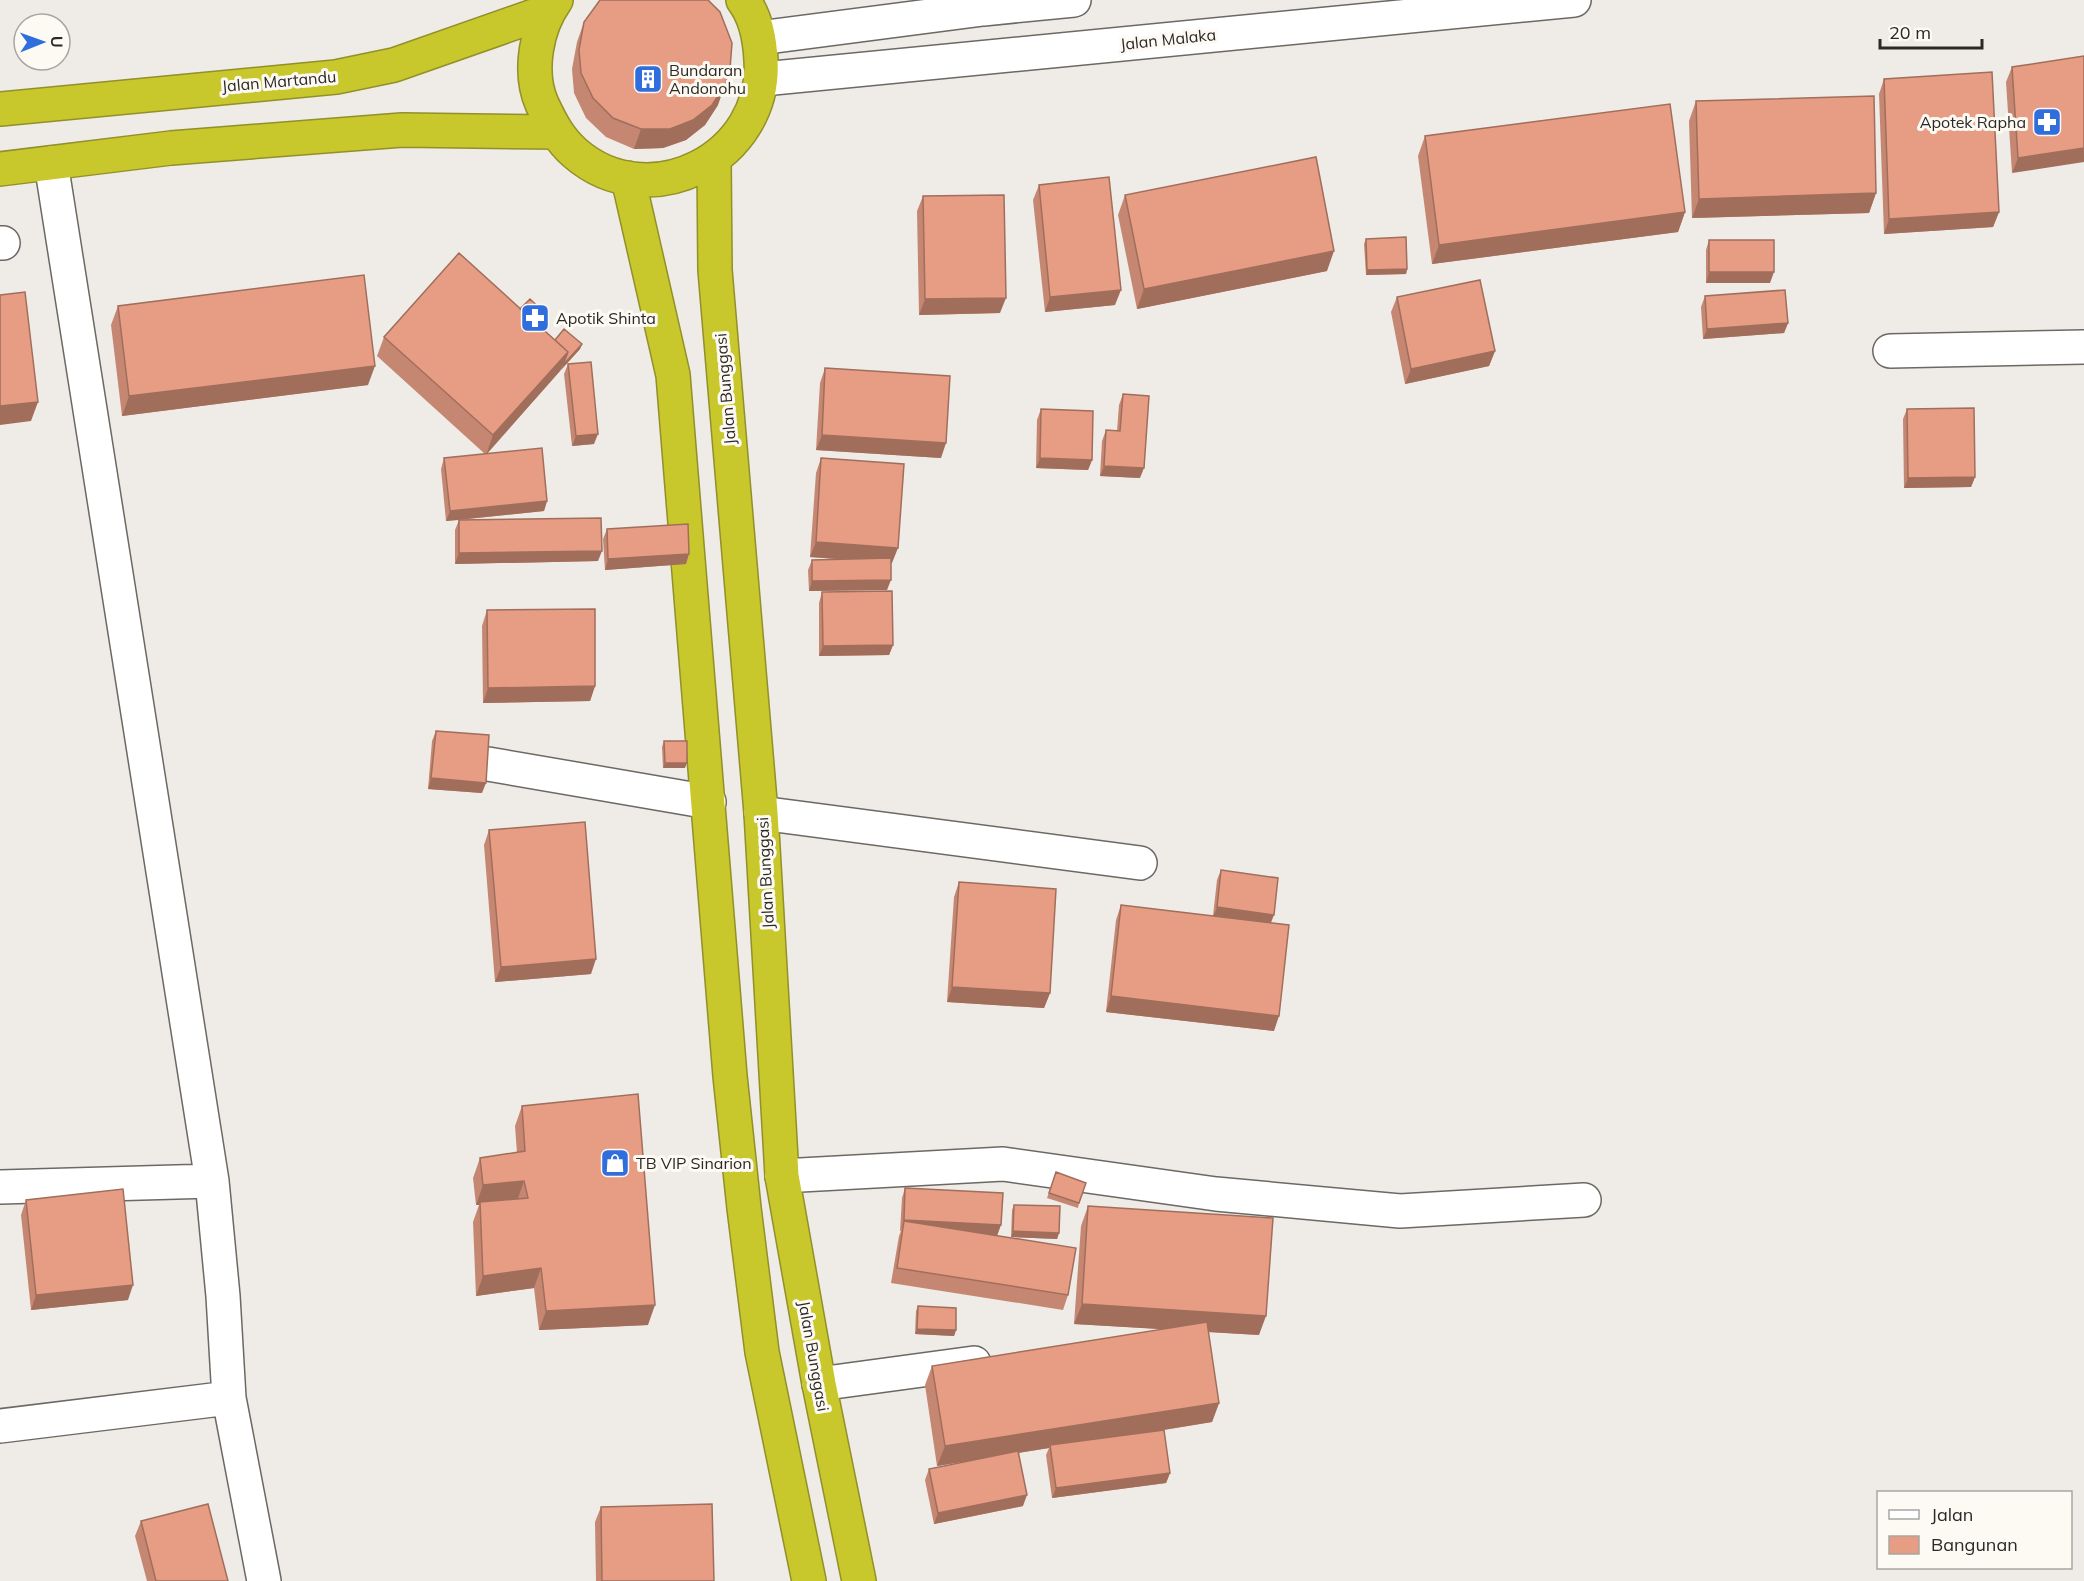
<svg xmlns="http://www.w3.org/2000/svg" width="2084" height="1581" font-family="Mulish,sans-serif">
  <rect width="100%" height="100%" fill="#efebe6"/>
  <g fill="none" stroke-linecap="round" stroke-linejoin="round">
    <!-- minor casing -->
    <g stroke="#6c6864" stroke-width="36">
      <path id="minor" d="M 760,38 L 983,9 L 1074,0
        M 763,79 L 1574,0
        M 51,163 L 212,1181 L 223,1296 L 229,1398 L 264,1581
        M 0,243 L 3,243
        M 1890,351 L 2084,347
        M 488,764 L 709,802
        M 761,813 L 1140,863
        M 782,1176 L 1003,1164 L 1216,1194 L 1400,1211 L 1584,1200
        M 0,1187 L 212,1181
        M 819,1384 L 974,1363
        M 0,1426 L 229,1398"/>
    </g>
    <!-- highway casing -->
    <g stroke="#91902a" stroke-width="36">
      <path id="highway" d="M 556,0 C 536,28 528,72 542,104 C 551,123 559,139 575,153 C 650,218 767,157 761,60 C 760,39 756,17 743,0
        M 0,109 L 336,77 L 394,65 L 548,11
        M 714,160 L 715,270 L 761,813 L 782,1176 L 819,1384 L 859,1581
        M 0,169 L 171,148 L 402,130 L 555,132
        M 628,178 L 673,375 L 730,1076 L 744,1208 L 762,1352 L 809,1581"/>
    </g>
    <!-- minor -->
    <use href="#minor" stroke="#fff" stroke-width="33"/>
    <!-- highway -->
    <use href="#highway" stroke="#c8c72b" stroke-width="33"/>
  </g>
  <!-- wall -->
  <path fill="#c68772" d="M 584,22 L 718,105 L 705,125 L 686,140 L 663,148 L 634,149 L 606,137 L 586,118 L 574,93 L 572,69 L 577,42 Z
    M 2084,56 L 2012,173 L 2006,82 L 2012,67 Z
    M 1884,79 L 1999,212 L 1993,227 L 1884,234 L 1879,94 Z
    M 1696,101 L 1876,193 L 1869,213 L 1692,218 L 1689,121 Z
    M 1425,136 L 1685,212 L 1678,232 L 1432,264 L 1418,156 Z
    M 1039,185 L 1115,305 L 1045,312 L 1033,200 Z
    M 1125,195 L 1327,271 L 1137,309 L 1118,215 Z
    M 923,196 L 1000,313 L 919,315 L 917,211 Z
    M 1366,239 L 1407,269 L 1406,274 L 1366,275 L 1364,244 Z
    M 1709,240 L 1770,283 L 1706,283 L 1706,250 Z
    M 1705,296 L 1788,323 L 1784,333 L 1703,339 L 1701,307 Z
    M 1397,297 L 1495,351 L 1489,366 L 1405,384 L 1391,312 Z
    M 118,306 L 368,385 L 122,416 L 111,325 Z
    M 520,309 L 548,316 L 547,322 L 541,328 L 555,340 L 582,344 L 580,349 L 560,371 L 486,454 L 547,501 L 544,511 L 459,520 L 598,561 L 455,564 L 455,530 L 459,520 L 446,521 L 441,469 L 444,458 L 485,454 L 377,356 L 384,337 Z
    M 568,364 L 594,444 L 572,446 L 564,374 Z
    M 825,368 L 941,458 L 816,450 L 820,383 Z
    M 1123,394 L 1140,478 L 1100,476 L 1102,441 L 1106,430 L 1117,431 L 1119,405 Z
    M 1041,409 L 1092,460 L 1088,470 L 1036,468 L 1037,420 Z
    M 1907,409 L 1975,477 L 1971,487 L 1904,488 L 1903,419 Z
    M 821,458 L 892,563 L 891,563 L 887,590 L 809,591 L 808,570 L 812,560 L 838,559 L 810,557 L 816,473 Z
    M 607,529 L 686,564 L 605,570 L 603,539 Z
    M 822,592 L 893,645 L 889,655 L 819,656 L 819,603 Z
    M 487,610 L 595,686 L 590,701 L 483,703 L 482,626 Z
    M 436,731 L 482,793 L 428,789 L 432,741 Z
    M 664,741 L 685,768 L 663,768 L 662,747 Z
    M 489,830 L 591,974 L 495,982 L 484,845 Z
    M 1221,870 L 1271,923 L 1274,1031 L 1106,1012 L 1116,920 L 1121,905 L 1213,916 L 1217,880 Z
    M 959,882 L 1050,993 L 1044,1008 L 947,1002 L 954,897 Z
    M 522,1106 L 648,1325 L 539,1330 L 534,1288 L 476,1296 L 473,1222 L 479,1205 L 476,1205 L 473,1178 L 480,1158 L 517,1153 L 515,1126 Z
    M 1056,1172 L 1079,1203 L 1078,1208 L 1047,1198 Z
    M 905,1188 L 997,1235 L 1068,1295 L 1063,1310 L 891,1283 L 899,1236 L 901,1231 L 900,1231 L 902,1198 Z
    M 26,1200 L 128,1300 L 31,1310 L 21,1215 Z
    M 1014,1205 L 1059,1233 L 1057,1239 L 1011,1237 L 1012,1210 Z
    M 1088,1206 L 1259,1335 L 1208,1332 L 1219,1403 L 1212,1422 L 1164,1430 L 1170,1473 L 1166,1483 L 1052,1498 L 1046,1455 L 1049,1448 L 1018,1453 L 1023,1506 L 934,1524 L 925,1480 L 929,1469 L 973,1460 L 937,1466 L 925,1385 L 932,1366 L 1163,1329 L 1074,1324 L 1081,1226 Z
    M 918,1306 L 956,1330 L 954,1336 L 915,1334 L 916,1311 Z
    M 601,1507 L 714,1581 L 596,1581 L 595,1522 Z
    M 141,1521 L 228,1581 L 147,1581 L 135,1536 Z"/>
  <!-- shaded-wall -->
  <path fill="#a16e5c" d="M 725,85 L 718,105 L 705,125 L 686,140 L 663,148 L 634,149 L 641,129 Z
    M 2084,148 L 2084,162 L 2012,173 L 2018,158 Z
    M 1876,193 L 1869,213 L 1692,218 L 1699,199 Z
    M 1685,212 L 1678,232 L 1432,264 L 1439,245 Z
    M 1999,212 L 1993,227 L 1884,234 L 1889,219 Z
    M 1334,251 L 1327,271 L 1137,309 L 1144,289 Z
    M 1407,269 L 1406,274 L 1366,275 L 1367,270 Z
    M 1709,272 L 1774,272 L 1770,283 L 1706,283 Z
    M 1121,290 L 1115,305 L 1045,312 L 1050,297 Z
    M 1006,298 L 1000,313 L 919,315 L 925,299 Z
    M 548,316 L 547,322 L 532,339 L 534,334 Z
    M 1788,323 L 1784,333 L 1703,339 L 1707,329 Z
    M 582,344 L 580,349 L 561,370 L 563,365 Z
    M 1495,351 L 1489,366 L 1405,384 L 1411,369 Z
    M 568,352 L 560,371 L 486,455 L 493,435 Z
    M 375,366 L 368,385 L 122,416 L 129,396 Z
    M 38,402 L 31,421 L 0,425 L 0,406 Z
    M 598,434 L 594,444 L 572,446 L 576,436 Z
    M 822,435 L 946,443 L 941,458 L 816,450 Z
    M 1040,458 L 1092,460 L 1088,470 L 1036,468 Z
    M 1104,466 L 1144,468 L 1140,478 L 1100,476 Z
    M 1975,477 L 1971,487 L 1904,488 L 1908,478 Z
    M 547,501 L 544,511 L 446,521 L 450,511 Z
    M 816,542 L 898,548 L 892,563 L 810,557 Z
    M 602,551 L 598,561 L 455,564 L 459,553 Z
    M 689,554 L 686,564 L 605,570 L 608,559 Z
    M 891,580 L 887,590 L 809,591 L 812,581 Z
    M 893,645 L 889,655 L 819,656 L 823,646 Z
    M 595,686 L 590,701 L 483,703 L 488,688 Z
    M 665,763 L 687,763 L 685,768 L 663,768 Z
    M 431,778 L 486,783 L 482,793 L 428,789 Z
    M 1217,907 L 1274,915 L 1270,925 L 1213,917 Z
    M 596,959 L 591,974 L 495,982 L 501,967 Z
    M 952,987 L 1050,993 L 1044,1008 L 947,1002 Z
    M 1111,996 L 1279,1016 L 1274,1031 L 1106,1012 Z
    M 524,1181 L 517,1201 L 480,1202 L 479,1205 L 476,1205 L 483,1185 Z
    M 904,1220 L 1001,1225 L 997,1236 L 904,1221 L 900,1231 Z
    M 1013,1231 L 1059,1233 L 1057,1239 L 1011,1237 Z
    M 541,1268 L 534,1288 L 476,1296 L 483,1276 Z
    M 133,1285 L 128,1300 L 31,1310 L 36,1295 Z
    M 1082,1304 L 1266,1316 L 1259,1335 L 1074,1324 Z
    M 655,1305 L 648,1325 L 539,1330 L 546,1311 Z
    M 917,1329 L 956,1330 L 954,1336 L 915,1334 Z
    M 1219,1403 L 1212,1422 L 1050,1448 L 1050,1445 L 1049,1448 L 937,1466 L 945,1446 Z
    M 1170,1473 L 1166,1483 L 1052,1498 L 1056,1488 Z
    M 1027,1495 L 1023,1506 L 934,1524 L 938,1513 Z"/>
  <!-- building -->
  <path fill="#e69d84" stroke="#a16e5c" stroke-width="1.5" d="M 600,0 L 708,0 L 720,12 L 732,43 L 730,69 L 725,85 L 712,105 L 693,120 L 670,129 L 641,129 L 613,118 L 593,98 L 581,73 L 579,50 L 584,22 Z
    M 2084,56 L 2084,148 L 2018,158 L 2012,67 Z
    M 1992,72 L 1999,212 L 1889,219 L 1884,79 Z
    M 1874,96 L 1876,193 L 1699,199 L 1696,101 Z
    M 1670,104 L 1685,212 L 1439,245 L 1425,136 Z
    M 1316,157 L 1334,251 L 1144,289 L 1125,195 Z
    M 1109,177 L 1121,290 L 1050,297 L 1039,185 Z
    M 1004,195 L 1006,298 L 925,299 L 923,196 Z
    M 1406,237 L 1407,269 L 1367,270 L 1366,239 Z
    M 1709,240 L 1774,240 L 1774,272 L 1709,272 Z
    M 459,253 L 568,352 L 493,435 L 384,337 Z
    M 364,275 L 375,366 L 129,396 L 118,306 Z
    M 1480,280 L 1495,351 L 1411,369 L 1397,297 Z
    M 1785,290 L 1788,323 L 1707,329 L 1705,296 Z
    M 25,292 L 38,402 L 0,406 L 0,295 Z
    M 530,299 L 548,316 L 540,326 L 520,309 Z
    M 564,329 L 582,344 L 563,365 L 568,352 L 555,340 Z
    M 591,362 L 598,434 L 576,436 L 568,364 Z
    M 825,368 L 950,376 L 946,443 L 822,435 Z
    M 1123,394 L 1149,396 L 1144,468 L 1104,466 L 1106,430 L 1120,431 Z
    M 1974,408 L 1975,477 L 1908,478 L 1907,409 Z
    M 1041,409 L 1093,411 L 1092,460 L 1040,458 Z
    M 542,448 L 547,501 L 450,511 L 444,458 Z
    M 821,458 L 904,464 L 898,548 L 816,542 Z
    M 601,518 L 602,551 L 459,553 L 459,520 Z
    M 688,524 L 689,554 L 608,559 L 607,529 Z
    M 891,558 L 891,580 L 812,581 L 812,560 Z
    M 892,591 L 893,645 L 823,646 L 822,592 Z
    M 595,609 L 595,686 L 488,688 L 487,610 Z
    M 436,731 L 489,735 L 486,783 L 431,778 Z
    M 664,741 L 687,741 L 687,763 L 665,763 Z
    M 585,822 L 596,959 L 501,967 L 489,830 Z
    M 1221,870 L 1278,878 L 1274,915 L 1217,907 Z
    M 959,882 L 1056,889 L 1050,993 L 952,987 Z
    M 1121,905 L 1289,925 L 1279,1016 L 1111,996 Z
    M 638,1094 L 655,1305 L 546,1311 L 541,1268 L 483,1276 L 480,1202 L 528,1198 L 524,1181 L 483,1185 L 480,1158 L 525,1151 L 522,1106 Z
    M 1056,1172 L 1086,1183 L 1079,1203 L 1049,1193 Z
    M 905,1188 L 1003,1193 L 1001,1225 L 904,1220 Z
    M 123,1189 L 133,1285 L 36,1295 L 26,1200 Z
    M 1014,1205 L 1060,1206 L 1059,1233 L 1013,1231 Z
    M 1088,1206 L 1273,1218 L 1266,1316 L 1082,1304 Z
    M 904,1221 L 1076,1248 L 1068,1295 L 897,1268 Z
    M 918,1306 L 956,1308 L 956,1330 L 917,1329 Z
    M 1207,1322 L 1219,1403 L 945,1446 L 932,1366 Z
    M 1164,1430 L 1170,1473 L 1056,1488 L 1050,1445 Z
    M 1018,1451 L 1027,1495 L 938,1513 L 929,1469 Z
    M 208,1504 L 228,1581 L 156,1581 L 141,1521 Z
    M 712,1504 L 714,1581 L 602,1581 L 601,1507 Z"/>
  <!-- icons -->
  <defs>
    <g id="building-square" transform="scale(1.5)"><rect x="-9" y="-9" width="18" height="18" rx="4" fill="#2f6edc" stroke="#fdf9f3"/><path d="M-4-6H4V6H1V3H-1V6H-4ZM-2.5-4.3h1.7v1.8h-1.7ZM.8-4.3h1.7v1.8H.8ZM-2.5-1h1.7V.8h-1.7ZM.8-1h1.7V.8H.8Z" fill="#fff"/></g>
    <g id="pharmacy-square" transform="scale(1.5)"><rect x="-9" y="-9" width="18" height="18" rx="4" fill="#2f6edc" stroke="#fdf9f3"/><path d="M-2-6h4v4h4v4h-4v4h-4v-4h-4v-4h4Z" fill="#fff"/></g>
    <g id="shop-square" transform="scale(1.5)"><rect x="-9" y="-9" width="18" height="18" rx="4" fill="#2f6edc" stroke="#fdf9f3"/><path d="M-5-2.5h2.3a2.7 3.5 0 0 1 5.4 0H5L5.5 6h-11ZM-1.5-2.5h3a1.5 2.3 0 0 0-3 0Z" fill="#fff"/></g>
  </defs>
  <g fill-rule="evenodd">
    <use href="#building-square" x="648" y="79"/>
    <use href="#pharmacy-square" x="2047" y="122"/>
    <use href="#pharmacy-square" x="535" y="318"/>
    <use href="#shop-square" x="615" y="1163"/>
  </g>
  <g text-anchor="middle" stroke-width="6" stroke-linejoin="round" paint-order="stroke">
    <!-- street labels -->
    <g font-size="16" fill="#2b2927" stroke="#fdf9f3">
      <text transform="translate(1168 39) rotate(-6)" y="6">Jalan Malaka</text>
      <text transform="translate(279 81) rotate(-5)" y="6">Jalan Martandu</text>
      <text transform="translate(725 389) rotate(-95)" y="6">Jalan Bunggasi</text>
      <text transform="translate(765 873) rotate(-93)" y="6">Jalan Bunggasi</text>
      <text transform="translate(814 1356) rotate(80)" y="6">Jalan Bunggasi</text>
    </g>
    <!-- poi labels -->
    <g font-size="16" fill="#2b2927" stroke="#fdf9f3" text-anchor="start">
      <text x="669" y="76">Bundaran<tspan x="669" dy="18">Andonohu</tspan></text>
      <text x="2026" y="128" text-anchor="end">Apotek Rapha</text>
      <text x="556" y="324">Apotik Shinta</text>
      <text x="636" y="1169">TB VIP Sinarion</text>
    </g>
  </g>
  <!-- legend -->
  <rect x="1877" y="1491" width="195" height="78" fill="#fdf9f3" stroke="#a9a6a1" stroke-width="1.5"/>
  <rect x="1889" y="1510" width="30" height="9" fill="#ffffff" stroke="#a9a6a1" stroke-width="1.5"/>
  <text x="1931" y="1521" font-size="18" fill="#2b2927">Jalan</text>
  <rect x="1889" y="1536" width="30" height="18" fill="#e69d84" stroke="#a9a6a1" stroke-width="1.5"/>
  <text x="1931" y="1551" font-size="18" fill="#2b2927">Bangunan</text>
  <!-- north arrow -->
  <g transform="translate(42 42) rotate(89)"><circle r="28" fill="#fdf9f3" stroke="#a9a6a1" stroke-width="1.5"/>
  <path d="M0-4.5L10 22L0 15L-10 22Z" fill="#2f6edc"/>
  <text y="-9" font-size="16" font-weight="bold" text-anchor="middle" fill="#2b2927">U</text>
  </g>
  <!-- scale -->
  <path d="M1880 39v9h102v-9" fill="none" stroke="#2b2927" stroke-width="3"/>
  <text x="1889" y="39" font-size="18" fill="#2b2927" stroke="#fdf9f3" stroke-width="4.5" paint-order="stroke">20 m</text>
</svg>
